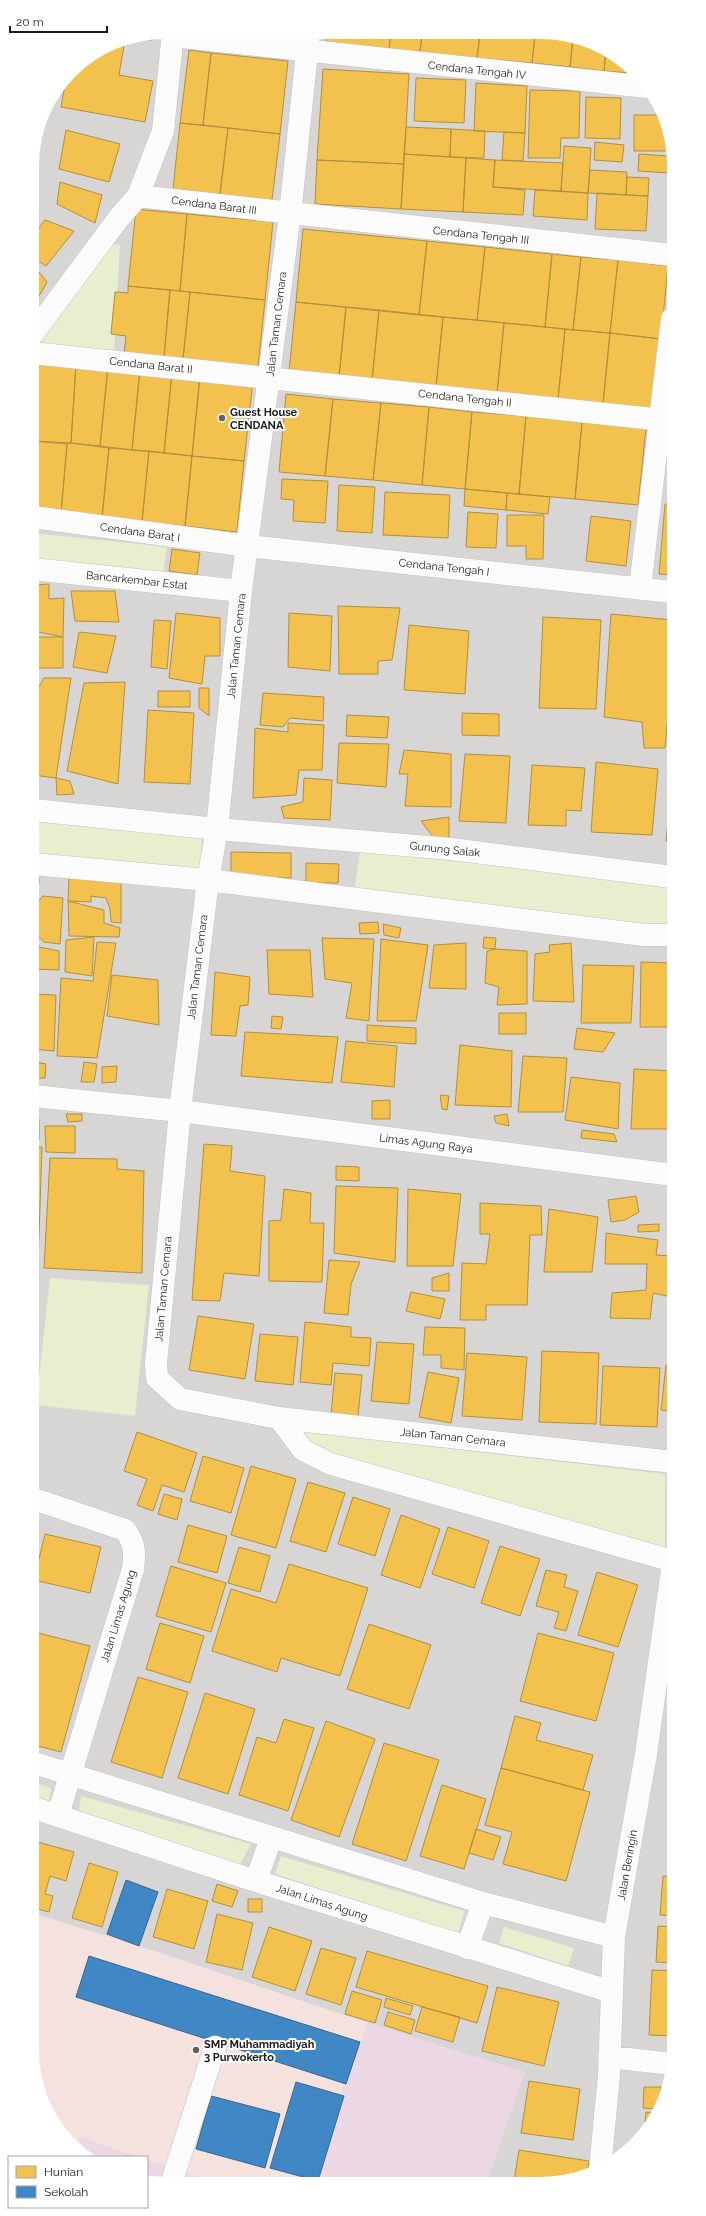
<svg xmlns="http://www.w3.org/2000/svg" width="706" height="2216" font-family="Raleway,sans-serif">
  <rect width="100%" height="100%" fill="#e9e3e4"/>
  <!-- residential -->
  <path fill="#d8d5d5" d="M 165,32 L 567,35 L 607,50 L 635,71 L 660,106 L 671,139 L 674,2060 L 664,2102 L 641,2139 L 607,2166 L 567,2181 L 487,2181 L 524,2072 L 370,2025 L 34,1916 L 32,156 L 42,114 L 71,71 L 114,42 Z"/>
  <!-- commercial -->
  <path fill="#ecd8e5" d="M 34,1913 L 139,1946 L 368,2023 L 525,2072 L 487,2181 L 147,2181 L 147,2157 L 87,2157 L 71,2145 L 50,2117 L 35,2077 Z"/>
  <!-- education -->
  <path fill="#f5e1dd" d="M 34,1914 L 139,1946 L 368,2023 L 307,2181 L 211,2181 L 147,2160 L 147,2157 L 139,2157 L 80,2137 L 76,2149 L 71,2145 L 50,2117 L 35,2077 Z"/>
  <!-- park -->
  <path fill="#e7efce" d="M 99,243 L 120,245 L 114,353 L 33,344 Z
    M 33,533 L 167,547 L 163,574 L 33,558 Z
    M 33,817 L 202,836 L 200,873 L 33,856 Z
    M 360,851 L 672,885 L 665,930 L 354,892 Z
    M 50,1278 L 149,1285 L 135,1416 L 36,1405 Z
    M 301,1431 L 665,1474 L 665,1550 L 322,1453 Z
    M 34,1782 L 51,1788 L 49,1802 L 34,1797 Z
    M 81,1796 L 251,1844 L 239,1866 L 79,1814 Z
    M 281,1856 L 464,1911 L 458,1934 L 275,1874 Z
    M 504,1927 L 574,1948 L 568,1966 L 499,1943 Z"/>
  <!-- homes -->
  <path fill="#f2c14e" stroke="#b28f3f" d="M 327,33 L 391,33 L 389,49 L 326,42 Z
    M 391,33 L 422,34 L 420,52 L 389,49 Z
    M 152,34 L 152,40 L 132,39 Z
    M 422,34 L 480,34 L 477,58 L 420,52 Z
    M 480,34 L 535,34 L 532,63 L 477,58 Z
    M 535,34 L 567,35 L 573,37 L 570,67 L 532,63 Z
    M 573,37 L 606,49 L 604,71 L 570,67 Z
    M 112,44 L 124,46 L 119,75 L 153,81 L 145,122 L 61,107 L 66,78 L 71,71 Z
    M 606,49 L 631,68 L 631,73 L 604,71 Z
    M 189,50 L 211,53 L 203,125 L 180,123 Z
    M 211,53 L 288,61 L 280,134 L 203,125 Z
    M 323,69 L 409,74 L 404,164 L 317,160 Z
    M 416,78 L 466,80 L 464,123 L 414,121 Z
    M 476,83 L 527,86 L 525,133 L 474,131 Z
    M 530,90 L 580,91 L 579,138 L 561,138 L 560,158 L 528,158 Z
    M 586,97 L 621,98 L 620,139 L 585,138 Z
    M 634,115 L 663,115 L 671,139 L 672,151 L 634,151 Z
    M 180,123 L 228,128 L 220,194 L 173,189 Z
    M 406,127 L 451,129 L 450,157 L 404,154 Z
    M 228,128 L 280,134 L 272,200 L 220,194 Z
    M 451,129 L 485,131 L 484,158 L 450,157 Z
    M 66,130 L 120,144 L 109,182 L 59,169 Z
    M 504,132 L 525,133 L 523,161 L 502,160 Z
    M 595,142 L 624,145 L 622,162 L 594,160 Z
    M 564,146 L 591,148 L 588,193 L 561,191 Z
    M 404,154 L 466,158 L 463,212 L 401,209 Z
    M 639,154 L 669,156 L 668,173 L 638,171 Z
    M 466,158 L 495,160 L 493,187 L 525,190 L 523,215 L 463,212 Z
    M 317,160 L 404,164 L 401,209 L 315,204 Z
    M 495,160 L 563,163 L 561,191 L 493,187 Z
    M 590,170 L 627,172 L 626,195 L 588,193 Z
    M 627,177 L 649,178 L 648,196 L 626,195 Z
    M 60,182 L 102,195 L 95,223 L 57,204 Z
    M 535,190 L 588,193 L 587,220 L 533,216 Z
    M 597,193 L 648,196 L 646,231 L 595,229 Z
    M 136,209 L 187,214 L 180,291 L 128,286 Z
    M 187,214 L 273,222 L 265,300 L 180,291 Z
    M 45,220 L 74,231 L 46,266 L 32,257 L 32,237 Z
    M 303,229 L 427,241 L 419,315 L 296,302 Z
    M 427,241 L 485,247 L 477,320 L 419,315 Z
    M 485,247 L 552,254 L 545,327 L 477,320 Z
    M 552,254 L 581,257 L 573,330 L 545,327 Z
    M 581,257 L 618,260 L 610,333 L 573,330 Z
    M 618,260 L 668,266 L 661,339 L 610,333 Z
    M 32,263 L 47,282 L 32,309 Z
    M 128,286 L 170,290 L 164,357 L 124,354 L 126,336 L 111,334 L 115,292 L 128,293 Z
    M 170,290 L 190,292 L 183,359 L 164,357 Z
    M 190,292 L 265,300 L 258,367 L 183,359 Z
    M 296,302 L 346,307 L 339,377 L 289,372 Z
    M 346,307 L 379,310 L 372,381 L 339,377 Z
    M 379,310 L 443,317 L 436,387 L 372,381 Z
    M 443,317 L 504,323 L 497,393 L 436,387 Z
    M 504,323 L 565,329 L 558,399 L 497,393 Z
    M 565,329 L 610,333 L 603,404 L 558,399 Z
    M 610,333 L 661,339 L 653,409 L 603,404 Z
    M 33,362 L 76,364 L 71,443 L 33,441 Z
    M 76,364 L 108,367 L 100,446 L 71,443 Z
    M 108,367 L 140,370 L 132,450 L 100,446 Z
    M 140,370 L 172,373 L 164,453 L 132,450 Z
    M 172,373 L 200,376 L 192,456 L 164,453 Z
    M 200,376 L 253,381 L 244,461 L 192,456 Z
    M 286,394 L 333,399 L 325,476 L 279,472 Z
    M 333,399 L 381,403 L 373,480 L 325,476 Z
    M 381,403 L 429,407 L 422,485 L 373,480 Z
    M 429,407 L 472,412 L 465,489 L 422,485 Z
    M 472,412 L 526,416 L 519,494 L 465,489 Z
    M 526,416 L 582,422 L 575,499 L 519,494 Z
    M 582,422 L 646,428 L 638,505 L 575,499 Z
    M 33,441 L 67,444 L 61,514 L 33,511 Z
    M 71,443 L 109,448 L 102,518 L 61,514 L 67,444 Z
    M 109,448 L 149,451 L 142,522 L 102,518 Z
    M 149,451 L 192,456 L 185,526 L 142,522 Z
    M 192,456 L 244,461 L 237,532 L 185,526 Z
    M 282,479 L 328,481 L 325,523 L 293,521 L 294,500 L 281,499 Z
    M 339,485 L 375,487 L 372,533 L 337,531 Z
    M 465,489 L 507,493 L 506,510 L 464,506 Z
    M 385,492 L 450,495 L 448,538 L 383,535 Z
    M 507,493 L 550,497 L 548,514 L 506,510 Z
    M 665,504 L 672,504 L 672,575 L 659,574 Z
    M 468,512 L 498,514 L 496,548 L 466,547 Z
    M 507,515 L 544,515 L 543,559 L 526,559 L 526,546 L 507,546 Z
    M 591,516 L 631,521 L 626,566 L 586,561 Z
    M 172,549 L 200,553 L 197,575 L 169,571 Z
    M 49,584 L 49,599 L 64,598 L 63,637 L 33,631 L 33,585 Z
    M 71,591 L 115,591 L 119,622 L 75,621 Z
    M 338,606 L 400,608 L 392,660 L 378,661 L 378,674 L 339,674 Z
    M 176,613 L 220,618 L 220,656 L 205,656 L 202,684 L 169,678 Z
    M 289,613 L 332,616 L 330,671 L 288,667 Z
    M 611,614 L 672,620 L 672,671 L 665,748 L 644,748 L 642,722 L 604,717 Z
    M 543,617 L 601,620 L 596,709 L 539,708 Z
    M 154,620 L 171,621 L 167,669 L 151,667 Z
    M 409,625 L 469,631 L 465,694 L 404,690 Z
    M 79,632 L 116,636 L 107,673 L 73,667 Z
    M 33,637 L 63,637 L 63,668 L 33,668 Z
    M 44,678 L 71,678 L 56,778 L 33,775 L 33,697 Z
    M 125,682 L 118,784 L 67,771 L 84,683 Z
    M 199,688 L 209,688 L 209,716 L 199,708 Z
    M 158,691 L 190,691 L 190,707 L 158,707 Z
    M 263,693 L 324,697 L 323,721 L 290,718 L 283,727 L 260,725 Z
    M 148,710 L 194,713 L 190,784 L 144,782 Z
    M 462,713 L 499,714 L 499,736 L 462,735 Z
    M 347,715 L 389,717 L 387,738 L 346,736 Z
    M 288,723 L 324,725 L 322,770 L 299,770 L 296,795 L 253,798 L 255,728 L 288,732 Z
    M 339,743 L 389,744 L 386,787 L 337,783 Z
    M 404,750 L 451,754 L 451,807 L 405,806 L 408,774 L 399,774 Z
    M 465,754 L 510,756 L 506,823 L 459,821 Z
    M 596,762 L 658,769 L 652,835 L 591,832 Z
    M 532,765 L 585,768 L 581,811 L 566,810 L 566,826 L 528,825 Z
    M 56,778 L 70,781 L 74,794 L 57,795 Z
    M 304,778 L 332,780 L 330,820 L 284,818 L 281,807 L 303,802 Z
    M 672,783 L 672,841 L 666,841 Z
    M 449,817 L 449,839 L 434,838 L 421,821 Z
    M 231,852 L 291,853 L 291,878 L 231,877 Z
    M 306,863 L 339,864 L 338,883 L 306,883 Z
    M 33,876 L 39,877 L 39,883 L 33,888 Z
    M 69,877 L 121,882 L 121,923 L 111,922 L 110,909 L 106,898 L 91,896 L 91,902 L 68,901 Z
    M 43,896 L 63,898 L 60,944 L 44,942 L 33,932 L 33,903 L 38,902 Z
    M 68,901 L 104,910 L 104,923 L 120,928 L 119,937 L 69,936 Z
    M 378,922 L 379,933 L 360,934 L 359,923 Z
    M 383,924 L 401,928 L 399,938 L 384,935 Z
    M 94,937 L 92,976 L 65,972 L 66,940 Z
    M 484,937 L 496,938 L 495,949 L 483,948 Z
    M 322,938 L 374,939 L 369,1021 L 346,1018 L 352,983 L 325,979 Z
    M 381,939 L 428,945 L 416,1021 L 377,1021 Z
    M 38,940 L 39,947 L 59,951 L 59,970 L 33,969 L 33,941 Z
    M 97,942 L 116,943 L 97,1058 L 57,1056 L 61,978 L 93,981 Z
    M 466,943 L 466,989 L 429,988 L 434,945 Z
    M 571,943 L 574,1002 L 533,1001 L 535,954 L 550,952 L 549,945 Z
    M 495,949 L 527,951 L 527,1004 L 497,1005 L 499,987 L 485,983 L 487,951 Z
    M 267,950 L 310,950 L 313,997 L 269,994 Z
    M 641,962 L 672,963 L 673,1027 L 640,1027 Z
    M 583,965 L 634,966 L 631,1023 L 581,1023 Z
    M 215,972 L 250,977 L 248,1005 L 240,1006 L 236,1036 L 211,1035 Z
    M 112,975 L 158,980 L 159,1025 L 107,1016 Z
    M 33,994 L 56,995 L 54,1051 L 33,1049 Z
    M 499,1013 L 526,1013 L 526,1034 L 499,1034 Z
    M 272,1016 L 283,1017 L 281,1029 L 271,1028 Z
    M 367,1025 L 416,1028 L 416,1044 L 367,1041 Z
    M 577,1028 L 615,1033 L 603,1052 L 574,1049 Z
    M 245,1032 L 338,1037 L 332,1083 L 241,1076 Z
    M 346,1041 L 397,1046 L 394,1087 L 341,1082 Z
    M 460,1045 L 512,1051 L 511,1107 L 455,1105 Z
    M 33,1055 L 37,1055 L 36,1062 L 46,1064 L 45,1078 L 33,1078 Z
    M 523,1056 L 567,1058 L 563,1112 L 518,1112 Z
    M 84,1062 L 97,1064 L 94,1082 L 81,1082 Z
    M 117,1066 L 116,1082 L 102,1083 L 102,1067 Z
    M 634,1069 L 673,1071 L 673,1129 L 631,1129 Z
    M 571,1077 L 620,1083 L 618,1129 L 565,1120 Z
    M 440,1095 L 449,1096 L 447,1110 L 442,1109 Z
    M 390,1100 L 390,1119 L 372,1119 L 372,1101 Z
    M 66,1114 L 82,1114 L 82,1121 L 68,1122 Z
    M 507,1114 L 509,1126 L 496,1123 L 494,1116 Z
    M 33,1118 L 39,1119 L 39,1140 L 33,1140 Z
    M 45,1126 L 75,1126 L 75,1153 L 46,1152 Z
    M 582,1130 L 614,1134 L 617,1142 L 581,1138 Z
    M 204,1144 L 232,1146 L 230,1171 L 265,1176 L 259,1276 L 224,1273 L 220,1301 L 192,1300 Z
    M 33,1147 L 42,1147 L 38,1265 L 34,1265 Z
    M 50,1158 L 117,1159 L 117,1169 L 144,1171 L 142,1273 L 44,1268 Z
    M 336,1166 L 359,1167 L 359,1181 L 336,1180 Z
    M 336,1186 L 398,1188 L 395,1262 L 334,1253 Z
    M 284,1189 L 311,1193 L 310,1223 L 324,1223 L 322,1282 L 269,1281 L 269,1221 L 281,1220 Z
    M 408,1189 L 461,1194 L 453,1266 L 407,1266 Z
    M 636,1196 L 639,1212 L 625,1220 L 611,1222 L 608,1200 Z
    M 480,1203 L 541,1206 L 542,1235 L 530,1235 L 527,1305 L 486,1305 L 486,1320 L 460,1320 L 462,1263 L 486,1264 L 490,1234 L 480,1234 Z
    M 549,1209 L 598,1217 L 592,1272 L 544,1272 Z
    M 659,1224 L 659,1231 L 638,1232 L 638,1225 Z
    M 606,1233 L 658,1240 L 656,1255 L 672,1256 L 671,1297 L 653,1293 L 650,1319 L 610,1318 L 612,1293 L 646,1290 L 647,1264 L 605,1264 Z
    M 329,1260 L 360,1262 L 351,1284 L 348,1315 L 324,1313 Z
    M 449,1273 L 449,1291 L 432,1291 L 432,1278 Z
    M 411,1292 L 445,1299 L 440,1319 L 406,1311 Z
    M 198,1316 L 254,1324 L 245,1379 L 189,1370 Z
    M 305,1322 L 351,1327 L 351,1337 L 371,1338 L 369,1366 L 333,1363 L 331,1385 L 300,1382 Z
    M 425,1327 L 465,1328 L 464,1370 L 441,1368 L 441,1355 L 423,1355 Z
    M 260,1334 L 298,1337 L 293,1385 L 255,1381 Z
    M 377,1342 L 414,1344 L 409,1404 L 371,1401 Z
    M 542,1351 L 599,1353 L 596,1424 L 539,1422 Z
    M 467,1353 L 527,1357 L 522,1420 L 462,1416 Z
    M 666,1365 L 673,1366 L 673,1411 L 661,1410 Z
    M 603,1366 L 660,1368 L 657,1427 L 600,1425 Z
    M 428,1372 L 459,1378 L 451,1423 L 419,1417 Z
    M 335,1373 L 362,1375 L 358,1416 L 331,1414 Z
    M 137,1432 L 197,1453 L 184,1492 L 162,1485 L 153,1511 L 137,1505 L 147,1479 L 124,1471 Z
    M 203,1456 L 244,1468 L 231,1513 L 190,1501 Z
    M 251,1466 L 296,1479 L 276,1548 L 231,1535 Z
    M 308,1482 L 345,1493 L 326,1552 L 290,1541 Z
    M 164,1494 L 182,1499 L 177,1520 L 158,1514 Z
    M 353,1497 L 390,1509 L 375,1556 L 338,1544 Z
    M 401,1515 L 440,1529 L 420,1588 L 381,1575 Z
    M 188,1525 L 227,1536 L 217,1573 L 178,1562 Z
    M 448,1527 L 489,1541 L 474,1588 L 432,1574 Z
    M 45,1534 L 101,1547 L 90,1593 L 34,1580 Z
    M 500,1546 L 540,1559 L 520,1616 L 481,1603 Z
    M 239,1547 L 270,1556 L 260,1592 L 228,1583 Z
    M 289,1564 L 368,1588 L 340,1676 L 281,1658 L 277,1672 L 212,1651 L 231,1589 L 276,1603 Z
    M 171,1566 L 226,1583 L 211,1632 L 156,1616 Z
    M 546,1570 L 567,1575 L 564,1587 L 578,1591 L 566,1631 L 554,1628 L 559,1612 L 536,1606 Z
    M 597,1572 L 638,1585 L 618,1647 L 578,1635 Z
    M 160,1623 L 204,1636 L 190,1683 L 146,1669 Z
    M 369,1624 L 431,1645 L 409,1709 L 347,1689 Z
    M 34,1632 L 90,1646 L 61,1752 L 34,1745 Z
    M 538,1633 L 614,1653 L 596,1721 L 520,1701 Z
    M 138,1677 L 188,1692 L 162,1778 L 111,1762 Z
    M 205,1693 L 255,1709 L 228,1794 L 178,1778 Z
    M 515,1716 L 541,1723 L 536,1740 L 593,1755 L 583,1790 L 501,1768 Z
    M 284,1719 L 314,1728 L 288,1811 L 239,1795 L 257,1737 L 276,1743 Z
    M 326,1721 L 375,1739 L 339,1837 L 291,1820 Z
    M 384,1743 L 439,1760 L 406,1861 L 352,1844 Z
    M 501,1768 L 590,1792 L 566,1881 L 503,1864 L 512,1832 L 485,1825 Z
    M 442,1785 L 486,1799 L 464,1869 L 420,1856 Z
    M 476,1829 L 501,1837 L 493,1860 L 469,1853 Z
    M 34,1841 L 74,1852 L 66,1881 L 50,1876 L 45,1894 L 53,1896 L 49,1912 L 34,1908 Z
    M 89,1863 L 118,1872 L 102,1927 L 72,1918 Z
    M 663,1876 L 674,1877 L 674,1916 L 660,1915 Z
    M 217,1884 L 238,1891 L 232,1907 L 212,1901 Z
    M 167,1889 L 208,1901 L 194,1949 L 153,1937 Z
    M 248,1899 L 262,1899 L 262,1912 L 248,1912 Z
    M 217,1914 L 253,1923 L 242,1970 L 206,1962 Z
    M 658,1926 L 674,1927 L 674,1963 L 656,1962 Z
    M 269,1927 L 312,1941 L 295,1991 L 252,1977 Z
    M 321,1948 L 356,1958 L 341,2005 L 306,1994 Z
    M 367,1951 L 488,1986 L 477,2023 L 356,1987 Z
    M 652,1970 L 674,1971 L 674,2036 L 649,2035 Z
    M 497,1987 L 559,2002 L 544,2066 L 482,2051 Z
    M 352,1991 L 382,2000 L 375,2023 L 345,2014 Z
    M 386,1998 L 413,2006 L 410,2015 L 384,2007 Z
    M 422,2007 L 460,2017 L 453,2042 L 415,2031 Z
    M 388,2012 L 415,2020 L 411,2034 L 384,2025 Z
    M 529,2081 L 580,2089 L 573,2140 L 521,2133 Z
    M 644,2087 L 661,2087 L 661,2100 L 664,2100 L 660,2109 L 643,2108 Z
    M 646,2112 L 657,2113 L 644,2134 Z
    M 519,2150 L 589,2161 L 587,2174 L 567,2181 L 514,2181 Z"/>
  <!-- schools -->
  <path fill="#3f88c5" stroke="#346792" d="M 126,1880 L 158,1892 L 139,1946 L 107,1934 Z
    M 89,1956 L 360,2042 L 346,2084 L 76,1997 Z
    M 296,2082 L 344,2096 L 318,2181 L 270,2168 Z
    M 211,2096 L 280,2114 L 265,2168 L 196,2149 Z"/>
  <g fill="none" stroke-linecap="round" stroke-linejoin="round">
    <!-- minor casing -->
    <g stroke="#c5c2c3" stroke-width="23">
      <path id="minor" d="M 309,33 L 290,214 L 241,591 L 217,829 L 208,880 L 180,1111 L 156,1363 L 157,1378 L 180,1399 L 279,1418 L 673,1462
        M 173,36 L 647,87
        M 138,196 L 672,255
        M 32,335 L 118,219 L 138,196 L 163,131 L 173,32
        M 33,353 L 672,421
        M 33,517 L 248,546 L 672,592
        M 33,569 L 241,591
        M 640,588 L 672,319
        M 33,810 L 217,829 L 451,849 L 672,877
        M 33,864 L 208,880 L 644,935 L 672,935
        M 33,1096 L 180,1111 L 673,1175
        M 279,1418 L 303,1450 L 331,1464 L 673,1561
        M 34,1499 L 125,1530 C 135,1543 135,1553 133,1569 L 58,1815
        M 34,1763 L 483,1903 L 614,1937
        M 34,1808 L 256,1881 L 612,1992
        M 256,1881 L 271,1838
        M 467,1948 L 483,1903
        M 609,2057 L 673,2064
        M 600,2169 L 609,2075 L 614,1937 L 646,1754 L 673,1563
        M 172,2181 L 215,2047"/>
    </g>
    <!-- minor -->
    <use href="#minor" stroke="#fcfbfb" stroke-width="22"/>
  </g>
  <!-- markers -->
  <g fill="#636161" stroke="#fff" stroke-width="1.5">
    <circle cx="222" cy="418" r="4"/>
    <circle cx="196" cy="2050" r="4"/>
  </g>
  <g text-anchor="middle" stroke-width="4" stroke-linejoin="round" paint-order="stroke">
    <!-- street labels -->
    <g font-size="11" fill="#1b1b1b" stroke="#fff">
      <text transform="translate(477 70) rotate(6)" y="4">Cendana Tengah IV</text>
      <text transform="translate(214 205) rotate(7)" y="4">Cendana Barat III</text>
      <text transform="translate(481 235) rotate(6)" y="4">Cendana Tengah III</text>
      <text transform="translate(276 324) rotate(-83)" y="4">Jalan Taman Cemara</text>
      <text transform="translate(151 365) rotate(6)" y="4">Cendana Barat II</text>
      <text transform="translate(465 398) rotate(6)" y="4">Cendana Tengah II</text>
      <text transform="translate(140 532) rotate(8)" y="4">Cendana Barat I</text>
      <text transform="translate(444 567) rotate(6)" y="4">Cendana Tengah I</text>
      <text transform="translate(137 580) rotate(6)" y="4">Bancarkembar Estat</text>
      <text transform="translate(236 646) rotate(-84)" y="4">Jalan Taman Cemara</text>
      <text transform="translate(445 849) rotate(6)" y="4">Gunung Salak</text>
      <text transform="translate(197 967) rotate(-83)" y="4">Jalan Taman Cemara</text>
      <text transform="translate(426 1143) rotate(7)" y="4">Limas Agung Raya</text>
      <text transform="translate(163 1289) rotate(-85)" y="4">Jalan Taman Cemara</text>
      <text transform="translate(453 1437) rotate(6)" y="4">Jalan Taman Cemara</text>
      <text transform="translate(118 1616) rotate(-73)" y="4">Jalan Limas Agung</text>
      <text transform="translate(627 1865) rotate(-80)" y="4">Jalan Beringin</text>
      <text transform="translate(322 1902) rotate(18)" y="4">Jalan Limas Agung</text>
    </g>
    <!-- poi labels -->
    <g font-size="11" font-weight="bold" fill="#1b1b1b" stroke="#fff" text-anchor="start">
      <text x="230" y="416">Guest House<tspan x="230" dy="13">CENDANA</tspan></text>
      <text x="204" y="2048">SMP Muhammadiyah<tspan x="204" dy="13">3 Purwokerto</tspan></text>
    </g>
  </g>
  <!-- crop -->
  <path d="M0 0H706V2216H0ZM165 39H541A126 126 0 0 1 667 165V2051A126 126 0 0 1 541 2177H165A126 126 0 0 1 39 2051V165A126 126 0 0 1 165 39Z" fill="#fff" fill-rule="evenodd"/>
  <!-- legend -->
  <rect x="8" y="2156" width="140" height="52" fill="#ffffff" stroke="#a4a4a4"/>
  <rect x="16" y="2166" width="20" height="12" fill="#f2c14e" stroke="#a4a4a4"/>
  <text x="44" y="2176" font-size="12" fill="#1b1b1b">Hunian</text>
  <rect x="16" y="2186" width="20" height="12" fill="#3f88c5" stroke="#a4a4a4"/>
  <text x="44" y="2196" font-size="12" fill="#1b1b1b">Sekolah</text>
  <!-- scale -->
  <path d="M10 26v6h97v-6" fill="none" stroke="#1b1b1b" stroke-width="2"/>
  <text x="16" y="26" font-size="12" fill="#1b1b1b" stroke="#ffffff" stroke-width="3" paint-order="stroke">20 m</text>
</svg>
